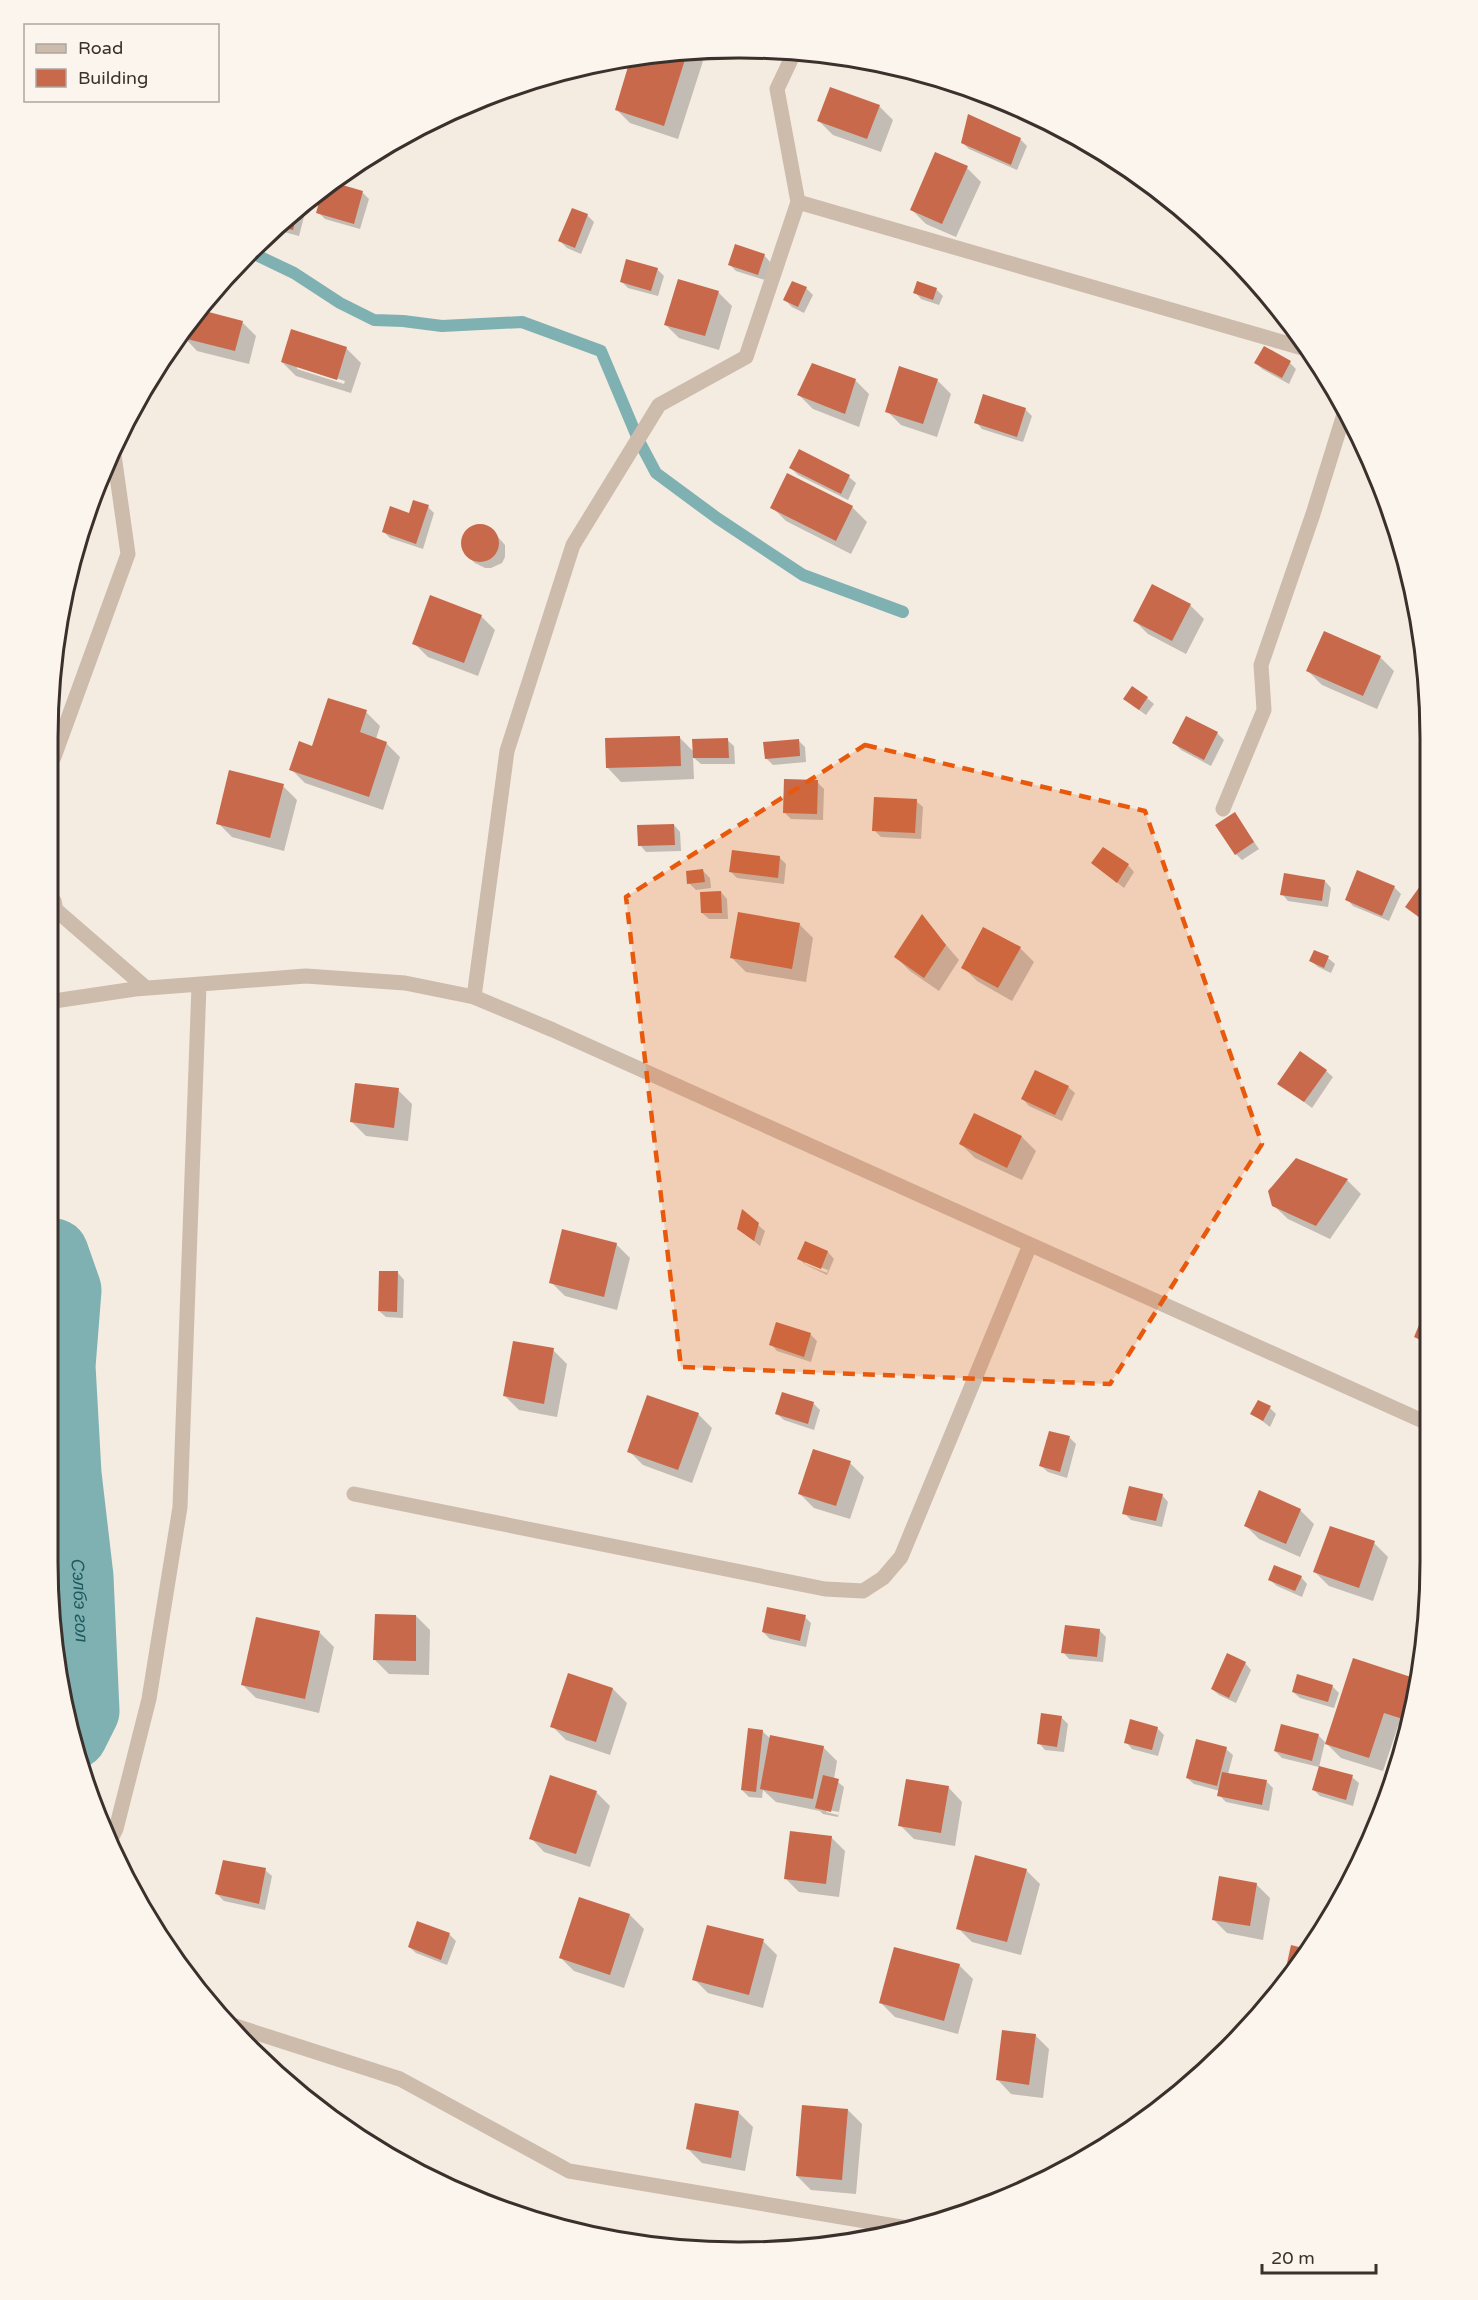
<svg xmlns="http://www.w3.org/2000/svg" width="1478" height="2300" font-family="'Varela Round',sans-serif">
  <rect width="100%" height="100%" fill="#f4ebe1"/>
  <!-- shadow -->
  <path fill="#0003" fill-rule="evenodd" d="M 692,50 L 703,61 L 678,139 L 630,123 L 616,109 L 632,60 Z
    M 879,106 L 893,120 L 881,152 L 833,135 L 819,121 Z
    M 1020,139 L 1027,146 L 1017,170 L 969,149 L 962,142 Z
    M 1091,145 L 1134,176 L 1133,179 L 1094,159 L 1087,152 Z
    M 967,168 L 981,182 L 956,237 L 926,224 L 912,210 Z
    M 362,192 L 369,199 L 360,229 L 325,219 L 318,212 Z
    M 305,203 L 307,205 L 299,236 L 277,230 Z
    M 587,215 L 594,222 L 581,254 L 567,248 L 560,241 Z
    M 764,255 L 770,262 L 765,280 L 736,271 L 730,265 Z
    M 657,269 L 664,276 L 658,296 L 628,288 L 621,281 Z
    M 806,288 L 813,295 L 804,313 L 792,307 L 785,300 Z
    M 936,289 L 943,296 L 939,305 L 921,299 L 915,292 Z
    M 718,292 L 732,306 L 719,350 L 679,338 L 665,324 Z
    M 242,322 L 256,336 L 249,364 L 197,351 L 184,337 Z
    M 292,331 L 347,349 L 361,363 L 351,393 L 296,376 L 282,362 ZM 297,366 L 345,381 L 344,384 L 297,369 Z
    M 1256,363 L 1290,363 L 1296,369 L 1289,384 L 1262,369 Z
    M 855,380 L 869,394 L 859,427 L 813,409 L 799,395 Z
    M 937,380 L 951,394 L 937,437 L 901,425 L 887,411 Z
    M 1025,409 L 1032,416 L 1023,442 L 982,429 L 976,422 Z
    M 799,451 L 849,477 L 856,483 L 848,500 L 798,475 L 791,468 Z
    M 788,475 L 853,508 L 867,522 L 851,554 L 786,521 L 772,507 Z
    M 428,507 L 434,513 L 423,549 L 390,538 L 383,531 Z
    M 478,525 L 490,528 L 505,545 L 505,557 L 502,563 L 491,568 L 485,568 L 475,563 L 467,556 L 463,545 L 463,540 L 468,530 Z
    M 1190,605 L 1204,619 L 1186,654 L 1148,634 L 1134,620 Z
    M 481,616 L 495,630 L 478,676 L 428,657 L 414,643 Z
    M 1380,657 L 1394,671 L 1377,709 L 1322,685 L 1308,671 Z
    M 1147,698 L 1154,704 L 1146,715 L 1132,705 Z
    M 366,712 L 380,726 L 376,739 L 386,743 L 400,757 L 383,810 L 305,783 L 291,769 L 313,747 Z
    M 1187,718 L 1217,733 L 1224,740 L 1211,766 L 1181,750 L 1174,743 Z
    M 679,737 L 694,752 L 727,740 L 734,746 L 735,764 L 701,764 L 693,757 L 694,779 L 621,782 L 607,767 Z
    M 798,740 L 805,747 L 806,762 L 773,765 L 766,758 Z
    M 817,782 L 824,789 L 823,820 L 791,819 L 784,812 Z
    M 283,786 L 297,800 L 284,851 L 232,837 L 218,823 Z
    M 916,801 L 923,807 L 921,839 L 881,837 L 874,830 Z
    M 1235,814 L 1259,849 L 1242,860 L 1236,854 Z
    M 674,825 L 680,832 L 681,851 L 646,852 L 640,845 Z
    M 779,857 L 786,864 L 784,884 L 737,878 L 731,872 Z
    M 1093,863 L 1128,865 L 1134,872 L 1124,888 Z
    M 703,871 L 710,878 L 711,888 L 696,890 L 689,883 Z
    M 1325,881 L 1331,888 L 1328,907 L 1288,901 L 1282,894 Z
    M 1394,887 L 1401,894 L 1389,921 L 1353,906 L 1347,899 Z
    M 721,892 L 727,899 L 728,919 L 709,919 L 702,913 Z
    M 922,917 L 959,960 L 939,991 L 910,971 L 896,957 Z
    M 799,924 L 813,938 L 806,982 L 746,972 L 732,958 Z
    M 1020,948 L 1034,962 L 1012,1001 L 977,981 L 963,967 Z
    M 1315,952 L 1328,958 L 1335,964 L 1331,973 L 1318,967 L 1311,961 Z
    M 1326,1071 L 1333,1077 L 1312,1108 L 1279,1083 Z
    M 1068,1087 L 1075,1093 L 1062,1121 L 1029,1106 L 1023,1099 Z
    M 398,1090 L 412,1104 L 408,1141 L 366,1136 L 352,1122 Z
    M 975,1115 L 1022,1137 L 1036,1151 L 1022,1180 L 975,1158 L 961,1144 Z
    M 1347,1180 L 1361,1194 L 1330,1239 L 1288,1219 L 1273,1205 Z
    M 758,1225 L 765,1231 L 760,1246 L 738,1228 Z
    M 806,1243 L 828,1252 L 834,1259 L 827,1275 L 806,1265 L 799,1259 ZM 805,1261 L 828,1270 L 827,1273 L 805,1264 Z
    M 616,1244 L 630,1258 L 617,1310 L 565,1296 L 551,1282 Z
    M 398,1273 L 404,1280 L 403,1318 L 386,1317 L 379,1311 Z
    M 1426,1312 L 1426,1345 L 1415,1337 Z
    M 777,1324 L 811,1335 L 817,1341 L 811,1362 L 777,1351 L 771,1344 Z
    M 553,1350 L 567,1364 L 557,1417 L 519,1410 L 505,1396 Z
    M 783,1394 L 814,1404 L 820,1410 L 814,1430 L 784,1420 L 777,1414 Z
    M 1270,1408 L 1276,1414 L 1270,1427 L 1252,1413 Z
    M 698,1414 L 712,1428 L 692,1483 L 643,1465 L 629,1451 Z
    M 1070,1438 L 1076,1444 L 1067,1478 L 1048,1472 L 1041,1466 Z
    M 850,1463 L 864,1477 L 850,1519 L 814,1508 L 800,1494 Z
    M 1162,1495 L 1168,1502 L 1162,1527 L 1131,1520 L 1124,1513 Z
    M 1300,1510 L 1314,1524 L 1300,1557 L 1259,1539 L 1245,1525 Z
    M 1374,1543 L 1388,1557 L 1373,1601 L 1329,1586 L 1315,1572 Z
    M 1301,1577 L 1307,1584 L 1302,1597 L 1277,1586 L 1270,1580 Z
    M 416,1616 L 430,1630 L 429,1675 L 389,1674 L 375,1660 Z
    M 805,1617 L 811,1623 L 806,1647 L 770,1639 L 763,1632 Z
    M 1099,1630 L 1106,1637 L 1103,1662 L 1069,1659 L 1063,1652 Z
    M 320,1633 L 334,1647 L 319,1713 L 256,1698 L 242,1684 Z
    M 1245,1663 L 1251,1670 L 1236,1703 L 1219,1695 L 1212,1689 Z
    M 569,1675 L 613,1689 L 627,1703 L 610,1755 L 566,1740 L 552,1726 Z
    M 1416,1680 L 1403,1728 L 1398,1726 L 1383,1771 L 1341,1758 L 1327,1744 Z
    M 1332,1686 L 1339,1693 L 1334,1708 L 1300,1698 L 1293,1692 Z
    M 1061,1717 L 1068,1724 L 1064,1752 L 1045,1750 L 1039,1743 Z
    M 1157,1728 L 1164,1735 L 1158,1756 L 1132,1749 L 1126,1742 Z
    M 762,1731 L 771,1739 L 823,1747 L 837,1761 L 834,1779 L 844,1787 L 838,1817 L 823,1814 L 820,1811 L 776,1802 L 763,1790 L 762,1798 L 749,1797 L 742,1790 ZM 828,1810 L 839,1812 L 838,1815 L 826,1812 Z
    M 1318,1735 L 1325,1742 L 1319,1767 L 1282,1758 L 1275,1751 Z
    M 1226,1749 L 1233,1755 L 1228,1774 L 1267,1782 L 1273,1788 L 1269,1811 L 1226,1802 L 1219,1795 L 1220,1791 L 1194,1784 L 1187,1778 Z
    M 1352,1777 L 1359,1783 L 1353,1806 L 1320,1796 L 1314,1790 Z
    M 948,1787 L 962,1802 L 955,1846 L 914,1839 L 900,1825 Z
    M 596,1792 L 610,1806 L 590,1867 L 544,1852 L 531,1838 Z
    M 831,1837 L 845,1851 L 839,1897 L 799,1892 L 785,1878 Z
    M 265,1870 L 272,1876 L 265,1910 L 224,1901 L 217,1894 Z
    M 1026,1870 L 1040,1884 L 1021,1955 L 972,1942 L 958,1928 Z
    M 1256,1884 L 1270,1898 L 1263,1940 L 1227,1933 L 1213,1919 Z
    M 630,1915 L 644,1929 L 624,1988 L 574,1971 L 560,1957 Z
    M 418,1923 L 450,1935 L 456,1941 L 447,1965 L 416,1953 L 409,1947 Z
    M 763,1941 L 777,1955 L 763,2008 L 708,1993 L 694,1979 Z
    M 959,1965 L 973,1979 L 958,2034 L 895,2017 L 881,2003 Z
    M 1035,2035 L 1049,2049 L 1043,2098 L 1011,2094 L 997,2079 Z
    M 848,2110 L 862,2124 L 856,2194 L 811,2190 L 797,2176 Z
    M 739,2113 L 753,2127 L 745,2171 L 702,2163 L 688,2149 Z"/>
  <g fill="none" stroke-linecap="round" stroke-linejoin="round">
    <!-- stream -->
    <path stroke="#7fb0b2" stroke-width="12" d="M 252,253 L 294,273 L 340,303 L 374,320 L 403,321 L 442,326 L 522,322 L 601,351 L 638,439 L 656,473 L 717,518 L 803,575 L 903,612"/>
    <!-- river -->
    <path stroke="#7fb0b2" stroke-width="69" id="s1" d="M 54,1253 L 67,1290 L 61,1366 L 67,1474 L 79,1577 L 85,1711 L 73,1735"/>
  </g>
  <!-- building -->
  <path fill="#c8694b" d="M 688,50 L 664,126 L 615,110 L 630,60 Z
    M 830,87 L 880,105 L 867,139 L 817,121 Z
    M 968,114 L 1021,138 L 1011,165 L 961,143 Z
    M 1090,144 L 1127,171 L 1126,174 L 1085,153 Z
    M 935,152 L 968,166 L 942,224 L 910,210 Z
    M 332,182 L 363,191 L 354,224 L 316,213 L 323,188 Z
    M 572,208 L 588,214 L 575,248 L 558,241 Z
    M 298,210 L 293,230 L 280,227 L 294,214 Z
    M 735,244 L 765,254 L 758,275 L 728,265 Z
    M 626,259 L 658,268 L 651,291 L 620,282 Z
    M 678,279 L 719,291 L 705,336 L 664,325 Z
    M 792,281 L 807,287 L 798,307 L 783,300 Z
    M 917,281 L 937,288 L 933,300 L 913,293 Z
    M 201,310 L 243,321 L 235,351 L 183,338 Z
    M 291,329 L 347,347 L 337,380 L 281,362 Z
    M 1264,346 L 1291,361 L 1282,378 L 1254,363 Z
    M 812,363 L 856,379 L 845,414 L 797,395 Z
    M 899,366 L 938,379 L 923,424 L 885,412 Z
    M 983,394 L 1026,408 L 1017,437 L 974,423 Z
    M 799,449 L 850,475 L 841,494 L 789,468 Z
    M 787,473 L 853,506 L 836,541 L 770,508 Z
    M 413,500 L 429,505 L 416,544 L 382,532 L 390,506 L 409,513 Z
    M461 543a19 19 0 1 1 38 0a19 19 0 1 1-38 0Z
    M 1152,584 L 1191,604 L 1172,641 L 1133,621 Z
    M 430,595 L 482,615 L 464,663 L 412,644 Z
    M 1324,631 L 1381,656 L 1363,696 L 1306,671 Z
    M 1132,686 L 1148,697 L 1139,710 L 1123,699 Z
    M 328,698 L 367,710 L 360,732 L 387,742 L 369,797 L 289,770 L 299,741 L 312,746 Z
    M 1186,716 L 1218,732 L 1204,760 L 1172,743 Z
    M 680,736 L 681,766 L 606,768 L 605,738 Z
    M 728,738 L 729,758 L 693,758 L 692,739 Z
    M 799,739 L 800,756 L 765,759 L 763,742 Z
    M 229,770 L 284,784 L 270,838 L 216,824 Z
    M 784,779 L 818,780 L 817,814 L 783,813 Z
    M 874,797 L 917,799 L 915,833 L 872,831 Z
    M 1235,812 L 1254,842 L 1235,855 L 1215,825 Z
    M 674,824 L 675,845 L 638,846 L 637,825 Z
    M 1428,825 L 1428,840 L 1422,836 Z
    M 1103,847 L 1129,864 L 1117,883 L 1091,863 Z
    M 732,850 L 780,856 L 778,878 L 729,872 Z
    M 703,869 L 705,882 L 687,884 L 686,871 Z
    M 1357,870 L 1395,886 L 1382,916 L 1345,900 Z
    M 1284,873 L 1325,880 L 1322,901 L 1280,895 Z
    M 1423,882 L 1428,885 L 1427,923 L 1405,907 Z
    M 721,891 L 722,913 L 701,913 L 700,892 Z
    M 738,912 L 800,923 L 792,969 L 730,958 Z
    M 922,914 L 946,945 L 924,978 L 894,957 Z
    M 983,927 L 1021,947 L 998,988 L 961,968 Z
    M 1314,950 L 1329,956 L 1324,968 L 1309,961 Z
    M 1300,1051 L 1327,1070 L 1304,1102 L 1277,1084 Z
    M 1035,1070 L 1069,1086 L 1055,1115 L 1021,1099 Z
    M 355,1083 L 399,1088 L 394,1128 L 350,1122 Z
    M 974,1113 L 1022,1136 L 1007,1168 L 959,1144 Z
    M 1296,1158 L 1348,1179 L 1316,1226 L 1272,1206 L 1268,1191 Z
    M 742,1209 L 759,1223 L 754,1241 L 737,1229 Z
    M 562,1229 L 617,1243 L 604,1297 L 549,1283 Z
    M 805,1241 L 828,1251 L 821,1269 L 797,1259 Z
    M 379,1271 L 398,1271 L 397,1312 L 378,1311 Z
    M 1426,1308 L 1426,1342 L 1414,1337 Z
    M 776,1322 L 811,1333 L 804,1357 L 769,1345 Z
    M 513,1341 L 554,1348 L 544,1404 L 503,1396 Z
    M 782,1392 L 814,1402 L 808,1424 L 775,1414 Z
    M 647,1395 L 699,1413 L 678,1470 L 627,1452 Z
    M 1258,1400 L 1271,1406 L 1263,1421 L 1250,1414 Z
    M 1049,1431 L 1070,1436 L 1060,1472 L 1039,1466 Z
    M 813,1449 L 851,1461 L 836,1506 L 798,1494 Z
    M 1129,1486 L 1163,1494 L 1156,1521 L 1122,1514 Z
    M 1259,1490 L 1301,1509 L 1286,1544 L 1244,1526 Z
    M 1330,1526 L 1375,1541 L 1359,1588 L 1313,1572 Z
    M 1274,1565 L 1302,1576 L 1295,1591 L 1268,1580 Z
    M 767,1607 L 806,1615 L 800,1641 L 762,1632 Z
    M 375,1614 L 416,1615 L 416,1661 L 373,1660 Z
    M 256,1617 L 320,1631 L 305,1699 L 241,1685 Z
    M 1065,1625 L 1100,1629 L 1097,1657 L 1061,1653 Z
    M 1227,1653 L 1246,1662 L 1229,1698 L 1211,1689 Z
    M 1353,1658 L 1417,1679 L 1406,1720 L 1384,1713 L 1369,1758 L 1325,1744 Z
    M 568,1673 L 613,1688 L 596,1742 L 550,1727 Z
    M 1297,1674 L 1333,1685 L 1328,1702 L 1292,1692 Z
    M 1041,1713 L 1062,1716 L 1057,1747 L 1037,1744 Z
    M 1130,1719 L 1158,1727 L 1152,1750 L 1124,1743 Z
    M 1281,1724 L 1319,1734 L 1312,1761 L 1274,1751 Z
    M 748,1728 L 763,1730 L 756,1792 L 741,1790 Z
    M 770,1735 L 824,1746 L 813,1799 L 760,1789 Z
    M 1196,1739 L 1227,1747 L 1217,1786 L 1186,1778 Z
    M 1319,1766 L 1353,1775 L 1346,1800 L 1312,1790 Z
    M 1222,1772 L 1267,1780 L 1262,1805 L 1217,1796 Z
    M 550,1775 L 597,1791 L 576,1854 L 529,1839 Z
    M 823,1775 L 839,1779 L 831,1812 L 815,1808 Z
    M 906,1779 L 949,1786 L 941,1833 L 898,1826 Z
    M 790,1831 L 832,1836 L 826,1884 L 784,1879 Z
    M 975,1855 L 1027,1869 L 1007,1942 L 956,1929 Z
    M 223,1860 L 266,1868 L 259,1904 L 215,1894 Z
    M 1219,1876 L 1257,1883 L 1250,1926 L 1212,1920 Z
    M 579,1897 L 630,1914 L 610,1975 L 559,1958 Z
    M 417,1921 L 450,1933 L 441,1960 L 408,1947 Z
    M 707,1925 L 764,1939 L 749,1995 L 692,1980 Z
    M 1291,1945 L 1307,1949 L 1286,1978 L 1284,1977 Z
    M 894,1947 L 960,1964 L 944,2021 L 879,2003 Z
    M 1002,2030 L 1036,2034 L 1029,2085 L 996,2080 Z
    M 695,2103 L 739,2111 L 731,2158 L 686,2149 Z
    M 802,2105 L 848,2109 L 842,2180 L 796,2176 Z"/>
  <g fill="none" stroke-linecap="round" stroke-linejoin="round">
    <!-- minor -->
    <path stroke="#cdbbac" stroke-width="15" d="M 798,202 L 1306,349
      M 54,757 L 128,554 L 113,448
      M 1223,809 L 1264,710 L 1261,665 L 1313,514 L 1345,411
      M 54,901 L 56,910 L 146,988
      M 474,997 L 507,751 L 573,545 L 659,405 L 746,357 L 798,202 L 777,89 L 794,53
      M 54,1001 L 135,989 L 306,976 L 405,983 L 474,997 L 553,1030 L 1425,1422
      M 354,1494 L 825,1589 L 863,1591 L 883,1578 L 901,1557 L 1030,1245
      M 112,1837 L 116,1829 L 149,1699 L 180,1507 L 199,985
      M 229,2024 L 400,2079 L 569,2171 L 913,2229"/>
  </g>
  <!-- marked area -->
  <path fill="#e8590c" fill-opacity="0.2" stroke="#e8590c" stroke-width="4.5" stroke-dasharray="12 8" stroke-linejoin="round" d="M 865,745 L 1145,811 L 1262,1144 L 1110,1384 L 681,1367 L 626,897 Z"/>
  <g text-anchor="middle" stroke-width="4.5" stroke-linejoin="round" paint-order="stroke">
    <!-- water labels -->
    <g font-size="18" font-style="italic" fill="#1f5a5e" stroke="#fbf5ee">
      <text dy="6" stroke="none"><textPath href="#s1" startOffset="351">Сэлбэ гол</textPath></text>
    </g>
  </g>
  <!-- crop -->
  <path d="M0 0H1478V2300H0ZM738 58H740A680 680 0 0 1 1420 738V1562A680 680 0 0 1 740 2242H738A680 680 0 0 1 58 1562V738A680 680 0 0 1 738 58Z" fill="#fbf5ee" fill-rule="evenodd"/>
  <path fill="none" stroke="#3b302b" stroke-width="3" d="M738 58H740A680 680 0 0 1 1420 738V1562A680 680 0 0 1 740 2242H738A680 680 0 0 1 58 1562V738A680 680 0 0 1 738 58Z"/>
  <!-- legend -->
  <rect x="24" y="24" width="195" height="78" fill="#fbf5ee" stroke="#aea6a0" stroke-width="1.5"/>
  <rect x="36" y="44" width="30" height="9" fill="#cdbbac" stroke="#aea6a0" stroke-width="1.5"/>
  <text x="78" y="54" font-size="18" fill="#3b302b">Road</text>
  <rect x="36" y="69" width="30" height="18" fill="#c8694b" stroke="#aea6a0" stroke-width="1.5"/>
  <text x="78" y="84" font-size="18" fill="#3b302b">Building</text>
  <!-- scale -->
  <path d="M1262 2264v9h114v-9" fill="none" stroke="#3b302b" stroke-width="3"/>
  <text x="1271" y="2264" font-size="18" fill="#3b302b" stroke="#fbf5ee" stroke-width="4.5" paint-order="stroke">20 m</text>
</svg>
